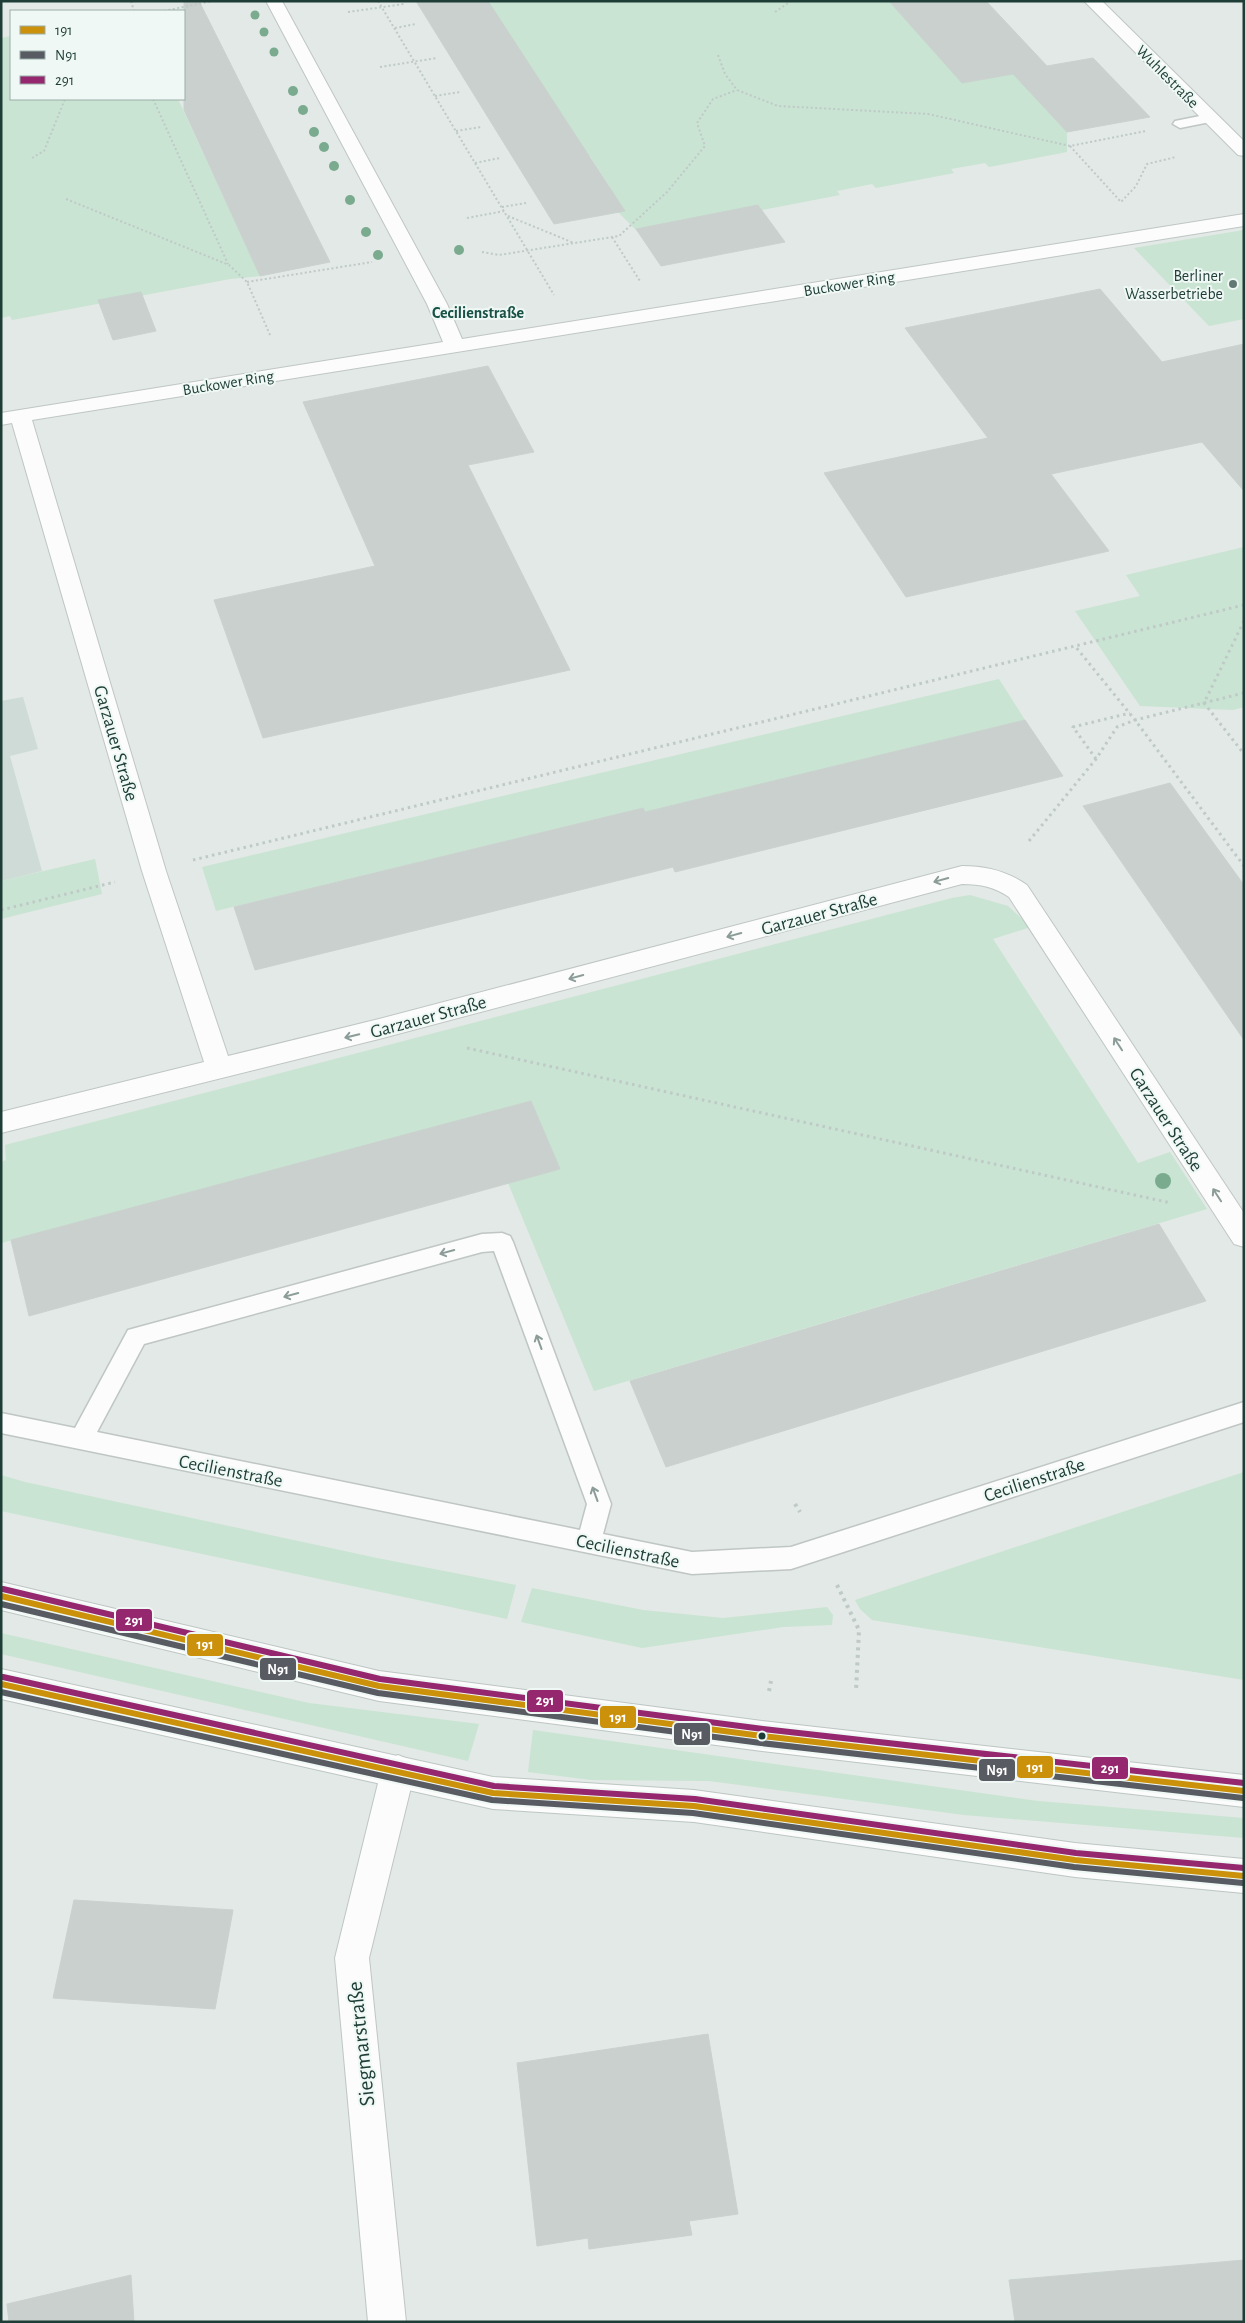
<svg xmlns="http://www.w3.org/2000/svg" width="1245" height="2323" font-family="'Alegreya Sans',sans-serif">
  <rect width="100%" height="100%" fill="#e2e9e6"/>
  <!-- built -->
  <path fill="#cfdbd6" d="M 23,697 L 38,749 L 10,756 L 42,871 L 1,881 L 1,701 Z"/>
  <!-- green -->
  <path fill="#c9e4d2" d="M 488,1 L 889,1 L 962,83 L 1013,74 L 1067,132 L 1067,152 L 989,167 L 985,163 L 951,169 L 954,173 L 876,188 L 872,184 L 837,191 L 840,195 L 762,210 L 758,205 L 639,233 L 618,212 L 625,211 L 614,194 L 606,195 L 610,187 L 590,156 L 582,157 Z
    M 11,36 L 11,99 L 178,99 L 260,276 L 230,279 L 12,320 L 10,316 L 1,318 L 1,38 Z
    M 1244,230 L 1244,319 L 1209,326 L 1134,248 Z
    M 1244,547 L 1244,707 L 1233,710 L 1140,706 L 1075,611 L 1140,596 L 1126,575 Z
    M 999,679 L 1025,720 L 645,812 L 642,808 L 216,911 L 202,867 Z
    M 95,859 L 102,894 L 1,919 L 1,881 Z
    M 970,895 L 1008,906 L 1031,927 L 993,939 L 1138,1163 L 1170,1152 L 1207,1209 L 594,1391 L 508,1183 L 559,1169 L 531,1101 L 1,1243 L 1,1162 L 6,1160 L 5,1145 L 952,898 Z
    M 1244,1472 L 1244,1680 L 872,1620 L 860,1609 L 855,1600 Z
    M 1,1475 L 25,1482 L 377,1558 L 516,1585 L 507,1619 L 1,1511 Z
    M 532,1588 L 643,1610 L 723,1618 L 827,1607 L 833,1615 L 832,1625 L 783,1627 L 642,1648 L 521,1622 Z
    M 1,1633 L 309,1703 L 479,1724 L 468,1761 L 1,1654 Z
    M 533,1730 L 1038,1801 L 1244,1818 L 1244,1838 L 964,1815 L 709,1781 L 591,1780 L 528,1772 Z"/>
  <!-- building -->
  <path fill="#c9d0cd" stroke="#cad2cf" d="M 184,1 L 199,1 L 330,262 L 260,276 L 184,110 Z
    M 416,1 L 488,1 L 625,211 L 554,224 Z
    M 889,1 L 986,1 L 1047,66 L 1093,58 L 1150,117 L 1067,132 L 1013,74 L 962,83 Z
    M 758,205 L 785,242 L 661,266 L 636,229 Z
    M 1100,289 L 1162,362 L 1244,344 L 1244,491 L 1202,442 L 1051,474 L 1109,551 L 906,597 L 824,473 L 988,438 L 905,328 Z
    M 141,292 L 156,331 L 113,340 L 98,300 Z
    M 488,366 L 534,452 L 468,465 L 570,670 L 263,738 L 214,600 L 375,566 L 303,402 Z
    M 1025,720 L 1063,776 L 675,872 L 673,867 L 255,970 L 234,907 L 643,808 L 645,812 Z
    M 1170,783 L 1244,885 L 1244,1040 L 1083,806 Z
    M 531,1101 L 560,1169 L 29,1316 L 11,1240 Z
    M 1159,1224 L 1206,1301 L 666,1467 L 630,1381 Z
    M 74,1900 L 233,1910 L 215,2009 L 53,1998 Z
    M 708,2034 L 738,2214 L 689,2221 L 692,2235 L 589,2249 L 588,2238 L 537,2246 L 517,2063 Z
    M 1244,2260 L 1244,2322 L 1015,2322 L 1009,2280 Z
    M 131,2275 L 134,2322 L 9,2322 L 7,2304 Z"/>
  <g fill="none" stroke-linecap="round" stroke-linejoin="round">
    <!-- lane casing -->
    <g stroke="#bfc6c3" stroke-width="3">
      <path id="lane" d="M 1210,114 L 1217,118 L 1215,121 L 1180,128 L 1173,124 L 1175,121 Z
        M 502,1233 L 510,1236 L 513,1242 L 611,1504 L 603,1534 L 692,1552 L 791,1547 L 1244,1402 L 1244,1422 L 791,1569 L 692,1574 L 1,1433 L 1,1413 L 75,1428 L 128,1330 L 482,1234 ZM 494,1251 L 587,1504 L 580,1530 L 97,1432 L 144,1344 L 482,1252 Z"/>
    </g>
    <!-- street casing -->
    <g stroke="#bfc6c3" stroke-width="2">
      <path id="street" d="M 266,1 L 282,1 L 447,304 L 462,339 L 1244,214 L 1244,226 L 32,420 L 166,871 L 228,1056 L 379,1019 L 962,866 C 986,866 1007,871 1027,885 L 1244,1213 L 1244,1247 L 1234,1244 L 1009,897 C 994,887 981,884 962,884 L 379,1039 L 1,1133 L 1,1112 L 204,1062 L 142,871 L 12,423 L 1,425 L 1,413 L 443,342 L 427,304 Z
        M 1084,1 L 1102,1 L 1244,141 L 1244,156 L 1238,155 Z
        M 398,1755 L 410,1760 L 415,1771 L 369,1958 L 406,2322 L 368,2322 L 335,1958 L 381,1771 L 386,1760 Z"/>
    </g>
    <!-- secondary casing -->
    <g stroke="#bdc6c3" stroke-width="2">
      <path id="secondary" d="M 1,1582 L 379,1671 L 762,1721 L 1244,1775 L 1244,1807 L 762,1751 L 379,1701 L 1,1610 Z
        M 1,1669 L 493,1777 L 694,1790 L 1075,1843 L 1244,1859 L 1244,1893 L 1075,1877 L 694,1822 L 493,1809 L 1,1699 Z"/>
    </g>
    <!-- path-far2 -->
    <path stroke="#bfc9c7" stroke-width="2" stroke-dasharray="2 2.5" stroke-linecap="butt" d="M 131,1 L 134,11
      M 378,1 L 554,295
      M 164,11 L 212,1
      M 348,12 L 404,4
      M 775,12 L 791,1
      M 395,28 L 416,24
      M 718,55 L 725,74 L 737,90 L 778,106 L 928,114 L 1070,146 L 1146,131
      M 380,67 L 437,58
      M 435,96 L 460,92
      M 153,99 L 228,264
      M 456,131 L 481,127
      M 1070,146 L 1121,202 L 1136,186 L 1147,164 L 1176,157
      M 32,158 L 44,151 L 65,99
      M 475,163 L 500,158
      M 66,199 L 229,265 L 247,282 L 270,335
      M 502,207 L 526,203
      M 508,216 L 574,243
      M 467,218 L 504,211
      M 612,237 L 640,281
      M 482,252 L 499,255 L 619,236 L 667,192 L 705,146 L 697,123 L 713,99 L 737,90
      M 247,282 L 372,262"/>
    <!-- path-far1 -->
    <path stroke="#bfc9c7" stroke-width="3" stroke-dasharray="2.5 4" stroke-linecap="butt" d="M 1244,621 L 1204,703 L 1244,754
      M 1244,693 L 1135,720 L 1244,866
      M 1096,759 L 1073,727 L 1130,713
      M 1029,841 L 1096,759 L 1117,727 L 1135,720 L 1075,646
      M 193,860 L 1244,605
      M 1,910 L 115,882
      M 467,1048 L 1171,1203"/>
    <!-- path -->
    <path stroke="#bfc9c7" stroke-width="4" stroke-dasharray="3 4.5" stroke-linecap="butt" d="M 795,1504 L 800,1512
      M 837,1585 L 859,1630 L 856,1691
      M 769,1691 L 771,1681"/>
    <!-- lane -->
    <use href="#lane" fill="#fbfcfb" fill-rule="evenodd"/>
    <!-- street -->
    <use href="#street" fill="#fbfcfb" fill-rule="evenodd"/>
    <!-- secondary -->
    <use href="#secondary" fill="#fbfcfb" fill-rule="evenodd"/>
    <!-- bus-1 casing -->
    <g stroke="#eff8f4" stroke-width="10">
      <path id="bus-1" d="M 1,1596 L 379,1686 L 762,1736 L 1244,1791
        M 1,1684 L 493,1793 L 694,1806 L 1075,1860 L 1244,1876"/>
    </g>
    <!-- bus-2 casing -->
    <g stroke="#eff8f4" stroke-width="10">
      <path id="bus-2" d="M 1,1604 L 378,1693 L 761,1743 L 1243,1798
        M 1,1692 L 492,1800 L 693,1813 L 1074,1867 L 1243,1883"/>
    </g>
    <!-- bus-3 casing -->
    <g stroke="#eff8f4" stroke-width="10">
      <path id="bus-3" d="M 3,1589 L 380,1679 L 763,1729 L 1244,1783
        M 3,1677 L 494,1786 L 695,1799 L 1076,1853 L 1244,1868"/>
    </g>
    <!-- bus-1 -->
    <use href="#bus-1" stroke="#cc910b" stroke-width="6"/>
    <!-- bus-2 -->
    <use href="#bus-2" stroke="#595b62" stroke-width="6"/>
    <!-- bus-3 -->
    <use href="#bus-3" stroke="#95276e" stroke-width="6"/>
  </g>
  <!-- trees -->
  <g fill="#7aab8f">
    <circle cx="255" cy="15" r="4.5"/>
    <circle cx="264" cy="32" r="4.5"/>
    <circle cx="274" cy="52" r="4.5"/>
    <circle cx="293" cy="91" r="5"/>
    <circle cx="303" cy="110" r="5"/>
    <circle cx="314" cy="132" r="5"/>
    <circle cx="324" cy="147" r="5"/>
    <circle cx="334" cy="166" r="5"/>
    <circle cx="350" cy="200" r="5"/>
    <circle cx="366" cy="232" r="5"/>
    <circle cx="459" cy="250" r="5"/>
    <circle cx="378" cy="255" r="5"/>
    <circle cx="1163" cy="1181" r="8"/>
  </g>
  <!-- one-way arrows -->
  <defs><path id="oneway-shaft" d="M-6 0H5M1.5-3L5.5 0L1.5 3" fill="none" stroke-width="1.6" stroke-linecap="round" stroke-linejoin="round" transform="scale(1.25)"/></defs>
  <g stroke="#8c9c98">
    <use href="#oneway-shaft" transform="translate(941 880) rotate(165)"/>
    <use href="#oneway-shaft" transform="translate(734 935) rotate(165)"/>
    <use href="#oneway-shaft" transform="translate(576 977) rotate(165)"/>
    <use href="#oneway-shaft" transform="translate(352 1036) rotate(166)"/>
    <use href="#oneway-shaft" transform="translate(1118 1044) rotate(-123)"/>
    <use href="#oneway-shaft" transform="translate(1217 1195) rotate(-123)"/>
    <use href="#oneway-shaft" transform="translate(447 1252) rotate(165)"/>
    <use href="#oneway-shaft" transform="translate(291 1295) rotate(165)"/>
    <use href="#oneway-shaft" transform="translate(539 1342) rotate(-110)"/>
    <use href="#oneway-shaft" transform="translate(595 1494) rotate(-110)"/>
  </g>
  <!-- markers -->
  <circle fill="#637974" stroke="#eff8f4" stroke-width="2" cx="1233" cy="284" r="5"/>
  <circle fill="#1e3d36" stroke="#eff8f4" stroke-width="2" cx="762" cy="1736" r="4.5"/>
  <g text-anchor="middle" stroke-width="4" stroke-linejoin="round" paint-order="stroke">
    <!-- far-street labels -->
    <g font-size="16" fill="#1e3d36" stroke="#eff8f4">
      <text transform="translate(1168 76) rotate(45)" y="6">Wuhlestraße</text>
      <text transform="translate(849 283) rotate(-9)" y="6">Buckower Ring</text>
      <text transform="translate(228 382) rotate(-9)" y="6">Buckower Ring</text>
    </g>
    <!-- far-poi labels -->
    <g font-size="16" fill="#1e3d36" stroke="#eff8f4" text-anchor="end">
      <text x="1223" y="281">Berliner<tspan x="1223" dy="18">Wasserbetriebe</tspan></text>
    </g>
    <!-- far-neighbourhood labels -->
    <g font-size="16" font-weight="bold" fill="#185146" stroke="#eff8f4">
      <text x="478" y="318">Cecilienstraße</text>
    </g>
    <!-- street labels -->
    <g font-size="19" fill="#1e3d36" stroke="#eff8f4">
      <text transform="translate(117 743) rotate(74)" y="7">Garzauer Straße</text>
      <text transform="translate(819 913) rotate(-15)" y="7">Garzauer Straße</text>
      <text transform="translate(428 1016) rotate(-15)" y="7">Garzauer Straße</text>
      <text transform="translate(1167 1119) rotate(57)" y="7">Garzauer Straße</text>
      <text transform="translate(231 1470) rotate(11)" y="7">Cecilienstraße</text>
      <text transform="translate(1034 1479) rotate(-18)" y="7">Cecilienstraße</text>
      <text transform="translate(628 1550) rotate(12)" y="7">Cecilienstraße</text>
    </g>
    <!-- near-street labels -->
    <g font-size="22" fill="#1e3d36" stroke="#eff8f4">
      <text transform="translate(360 2044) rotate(-96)" y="8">Siegmarstraße</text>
    </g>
  </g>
  <g stroke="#eff8f4" stroke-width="2">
    <rect x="115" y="1608" width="38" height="24" rx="5" fill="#95276e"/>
    <rect x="186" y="1633" width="38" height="24" rx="5" fill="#cc910b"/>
    <rect x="259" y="1657" width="38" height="24" rx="5" fill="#595b62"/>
    <rect x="526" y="1689" width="38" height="24" rx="5" fill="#95276e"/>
    <rect x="599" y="1705" width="38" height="24" rx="5" fill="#cc910b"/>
    <rect x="673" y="1722" width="38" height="24" rx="5" fill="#595b62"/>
    <rect x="1016" y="1755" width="38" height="24" rx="5" fill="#cc910b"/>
    <rect x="1091" y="1756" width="38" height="24" rx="5" fill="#95276e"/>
    <rect x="978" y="1758" width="38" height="24" rx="5" fill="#595b62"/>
  </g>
  <g font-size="14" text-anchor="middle" font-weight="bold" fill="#fff">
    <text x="134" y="1625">291</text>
    <text x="205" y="1649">191</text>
    <text x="278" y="1674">N91</text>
    <text x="545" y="1705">291</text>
    <text x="618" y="1722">191</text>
    <text x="692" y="1739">N91</text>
    <text x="1035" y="1772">191</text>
    <text x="1110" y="1773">291</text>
    <text x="997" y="1775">N91</text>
  </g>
  <!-- border -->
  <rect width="1245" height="2323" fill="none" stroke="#1e3d36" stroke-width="5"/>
  <!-- legend -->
  <rect x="10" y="10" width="175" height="90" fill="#eff8f4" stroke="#9bada8"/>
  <rect x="20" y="26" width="25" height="8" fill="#cc910b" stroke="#9bada8"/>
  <text x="55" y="35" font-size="15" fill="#1e3d36">191</text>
  <rect x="20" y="51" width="25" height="8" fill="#595b62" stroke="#9bada8"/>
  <text x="55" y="60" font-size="15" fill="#1e3d36">N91</text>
  <rect x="20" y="76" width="25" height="8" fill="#95276e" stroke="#9bada8"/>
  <text x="55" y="85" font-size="15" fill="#1e3d36">291</text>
</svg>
